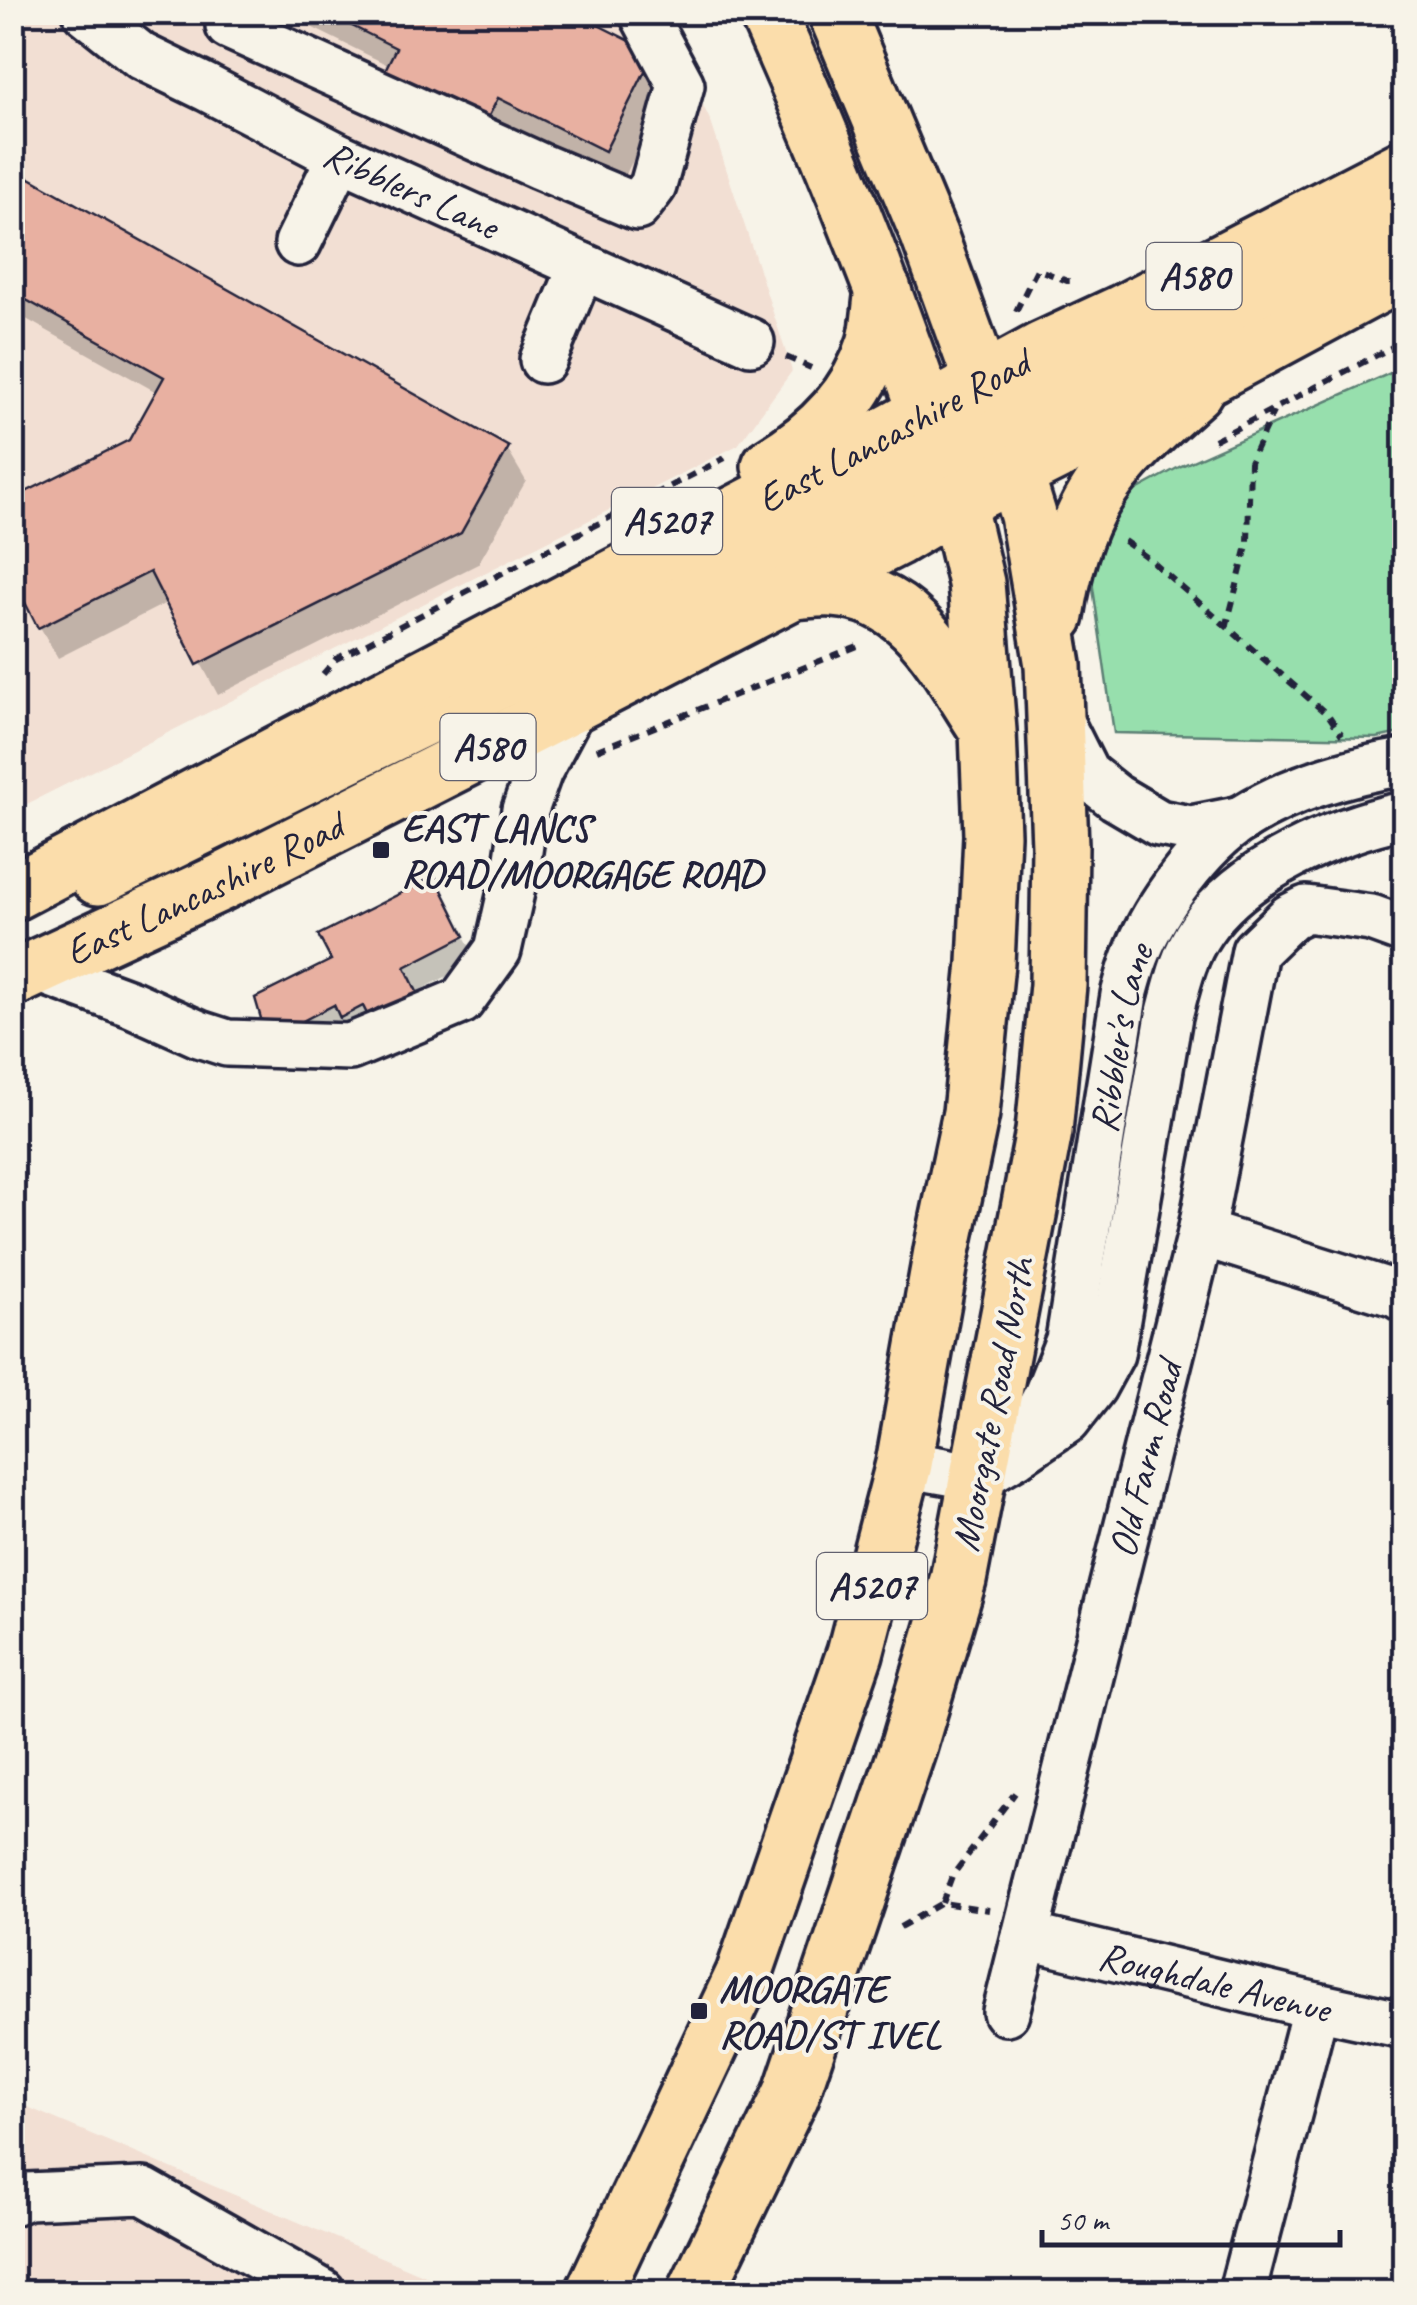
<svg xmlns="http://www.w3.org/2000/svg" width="1417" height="2305" font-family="Caveat,sans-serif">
  <rect width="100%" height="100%" fill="#f7f3e8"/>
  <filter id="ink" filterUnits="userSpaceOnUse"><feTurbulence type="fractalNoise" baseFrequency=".01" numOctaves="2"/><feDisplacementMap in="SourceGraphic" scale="20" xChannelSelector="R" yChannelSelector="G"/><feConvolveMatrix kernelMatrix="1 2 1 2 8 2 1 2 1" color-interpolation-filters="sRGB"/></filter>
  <g filter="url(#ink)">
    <!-- built -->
    <path fill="#f2dfd3" d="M 12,13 L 659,13 L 711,122 L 792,371 L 738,445 L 13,811 Z
      M 12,2092 L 18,2103 L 463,2292 L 13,2292 Z"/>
    <!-- green -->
    <path fill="#97dfad" stroke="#5c8074" stroke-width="2.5" d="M 1404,367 L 1404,732 L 1377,738 L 1114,733 L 1083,519 L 1181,466 Z"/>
    <!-- shadow -->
    <path fill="#0003" d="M 300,12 L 567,12 L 652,55 L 670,86 L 623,180 L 516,128 L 494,172 L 395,123 L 390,66 L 307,25 Z
      M 12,170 L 507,449 L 526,481 L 478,564 L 218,695 L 168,602 L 58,658 L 40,627 L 131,442 L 158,393 L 12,311 Z
      M 447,903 L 477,961 L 416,992 L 430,1018 L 270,1038 Z"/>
    <!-- building -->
    <path fill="#e8b0a1" stroke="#22223b" stroke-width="2.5" d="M 324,12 L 572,12 L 654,53 L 605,151 L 498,98 L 476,142 L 374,92 L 396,48 Z
      M 12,168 L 509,447 L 461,533 L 197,665 L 150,572 L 38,628 L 12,577 L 12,499 L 129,440 L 164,377 L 12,292 Z
      M 435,876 L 465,936 L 405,967 L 418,994 L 380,1013 L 378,1008 L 367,1014 L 363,1006 L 340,1018 L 334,1005 L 267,1039 L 255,998 L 331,960 L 318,935 Z"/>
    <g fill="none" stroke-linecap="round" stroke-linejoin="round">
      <!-- minor casing -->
      <g stroke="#22223b" stroke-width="52">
        <g id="minor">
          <path id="s1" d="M 86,12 L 141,56 L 207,88 L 340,157 L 751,342"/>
          <path d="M 229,26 L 539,166 L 637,207 L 653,186 L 681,85 L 642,12"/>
          <path d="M 298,243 L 340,157"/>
          <path d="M 543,360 L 582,266"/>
          <path d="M 1057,716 L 1086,774 L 1115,797 L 1159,823 L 1191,829 L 1242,819"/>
          <path d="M 35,968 L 132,1004 L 199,1034 L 227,1043 L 350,1047 L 461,1001 L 498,950 L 517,865 L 525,810 L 539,771 L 575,703"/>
          <path d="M 1201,1233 L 1396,1294 L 1404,1299"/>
          <path id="s2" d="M 1020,1448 L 1047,1395 L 1069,1340 L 1124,995 C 1128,980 1132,965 1138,951 C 1156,906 1202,843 1243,818 C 1292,787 1349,771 1404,762"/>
          <path d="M 904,1464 L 978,1477 L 1017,1454 L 1067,1420 L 1093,1387 L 1111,1354 L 1169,1016 C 1177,986 1183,956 1201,930 C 1242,869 1335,830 1404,815"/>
          <path id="s3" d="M 1025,1936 L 1316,2006 L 1404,2025"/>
          <path id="s4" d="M 1006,2012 L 1201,1233 L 1255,951 L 1290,917 L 1306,909 L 1371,918 L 1404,930"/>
          <path d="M 12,2202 L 27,2196 L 143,2191 L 322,2292"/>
          <path d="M 1242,2292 L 1316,2006"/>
        </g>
      </g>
      <!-- major casing -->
      <g stroke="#22223b" stroke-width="62">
        <path id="major" d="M 794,591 C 807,590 821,588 834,589 C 914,594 945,665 984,724
          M 1056,616 C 1062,575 1072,534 1094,498 C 1118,458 1160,421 1195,390
          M 98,877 L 966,452 L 980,449 L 1002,455 L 1009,461 L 1015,473 L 1028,515 L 1053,665 L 1060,846 L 1058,985 L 1044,1131 L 958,1580 L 909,1745 L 791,2095 L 696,2292
          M 594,2292 L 744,1974 L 855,1653 L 904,1464 L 942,1251 L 971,1113 L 986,963 L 992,835 L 988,731 L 976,583 L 957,502"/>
      </g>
      <!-- highway casing -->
      <g stroke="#22223b" stroke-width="62">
        <g id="highway">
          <path d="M 767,12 C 831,155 889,299 938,447"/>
          <path d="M 836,12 L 929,235 L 994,414"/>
          <path d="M 927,412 C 943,433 953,441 980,439 L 1404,223"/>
          <path d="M 770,466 C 818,437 858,399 875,344 C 880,327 880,308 883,290"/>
          <path id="s5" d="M 12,893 L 871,443 L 1042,350 L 1122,313 L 1404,168"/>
          <path id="s6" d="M 12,979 L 220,883 L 575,703 L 896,538 L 957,502 L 1212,374 L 1404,271"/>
        </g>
      </g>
      <!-- path -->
      <path stroke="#22223b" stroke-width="6" stroke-dasharray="10 8" stroke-linecap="butt" d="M 1016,311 L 1037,269 L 1067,281 L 1076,281
        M 786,357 L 811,368
        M 1214,440 L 1404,341
        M 1124,541 L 1148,558 L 1329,716 L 1342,735
        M 1226,628 L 1248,542 L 1250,462 L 1273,412
        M 323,674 L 336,659 L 725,458
        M 597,750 L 860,645
        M 942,1903 L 952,1876 L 1015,1793
        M 900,1927 L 942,1903 L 989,1910"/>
      <!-- minor -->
      <use href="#minor" stroke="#f7f3e8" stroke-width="45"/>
      <!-- major -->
      <use href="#major" stroke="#fbddab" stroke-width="55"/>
      <!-- highway -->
      <use href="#highway" stroke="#fbddab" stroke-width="55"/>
    </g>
  </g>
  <!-- markers -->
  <g fill="#22223b" stroke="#f7f3e8" stroke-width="4">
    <rect x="371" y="840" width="20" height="20" rx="5"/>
    <rect x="689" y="2001" width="20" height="20" rx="5"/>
  </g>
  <g text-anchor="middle" stroke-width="8" stroke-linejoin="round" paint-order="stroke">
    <!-- shield labels -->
    <g fill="#f7f3e8" stroke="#62616f" stroke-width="2.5">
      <rect x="1146.5" y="243" width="95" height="66" rx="8"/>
      <rect x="612" y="488" width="110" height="66" rx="8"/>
      <rect x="440.5" y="714" width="95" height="66" rx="8"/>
      <rect x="817" y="1553" width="110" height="66" rx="8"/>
    </g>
    <g font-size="38" font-weight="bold" fill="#22223b">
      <text x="1194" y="289">A580</text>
      <text x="667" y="534">A5207</text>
      <text x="488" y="760">A580</text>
      <text x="872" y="1599">A5207</text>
    </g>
    <!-- street labels -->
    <g font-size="40" fill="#22223b" stroke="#f7f3e8">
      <text dy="14" stroke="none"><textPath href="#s1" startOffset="372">Ribblers Lane</textPath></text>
      <text dy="14" stroke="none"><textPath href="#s5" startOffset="995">East Lancashire Road</textPath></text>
      <text dy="14" stroke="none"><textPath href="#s6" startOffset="212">East Lancashire Road</textPath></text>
      <text dy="14" stroke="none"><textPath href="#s2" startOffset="425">Ribbler's Lane</textPath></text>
      <text transform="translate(992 1404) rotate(-79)" y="14">Moorgate Road North</text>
      <text dy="14" stroke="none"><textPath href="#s4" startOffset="570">Old Farm Road</textPath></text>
      <text dy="14" stroke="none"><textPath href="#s3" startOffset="195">Roughdale Avenue</textPath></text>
    </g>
    <!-- poi labels -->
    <g font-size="40" font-weight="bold" fill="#22223b" stroke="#f7f3e8" text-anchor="start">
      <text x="401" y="841">EAST LANCS<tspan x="401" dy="46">ROAD/MOORGAGE ROAD</tspan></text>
      <text x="719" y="2002">MOORGATE<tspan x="719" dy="46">ROAD/ST IVEL</tspan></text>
    </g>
  </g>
  <!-- margin -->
  <rect width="1417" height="2305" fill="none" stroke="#f7f3e8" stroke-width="50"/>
  <rect x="25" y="25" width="1367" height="2255" fill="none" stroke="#22223b" stroke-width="4" filter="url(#ink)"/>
  <!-- scale -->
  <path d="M1042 2230v15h298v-15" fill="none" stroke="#22223b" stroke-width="5"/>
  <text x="1057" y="2230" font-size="30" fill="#22223b" stroke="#f7f3e8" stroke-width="8" paint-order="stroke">50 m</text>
</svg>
